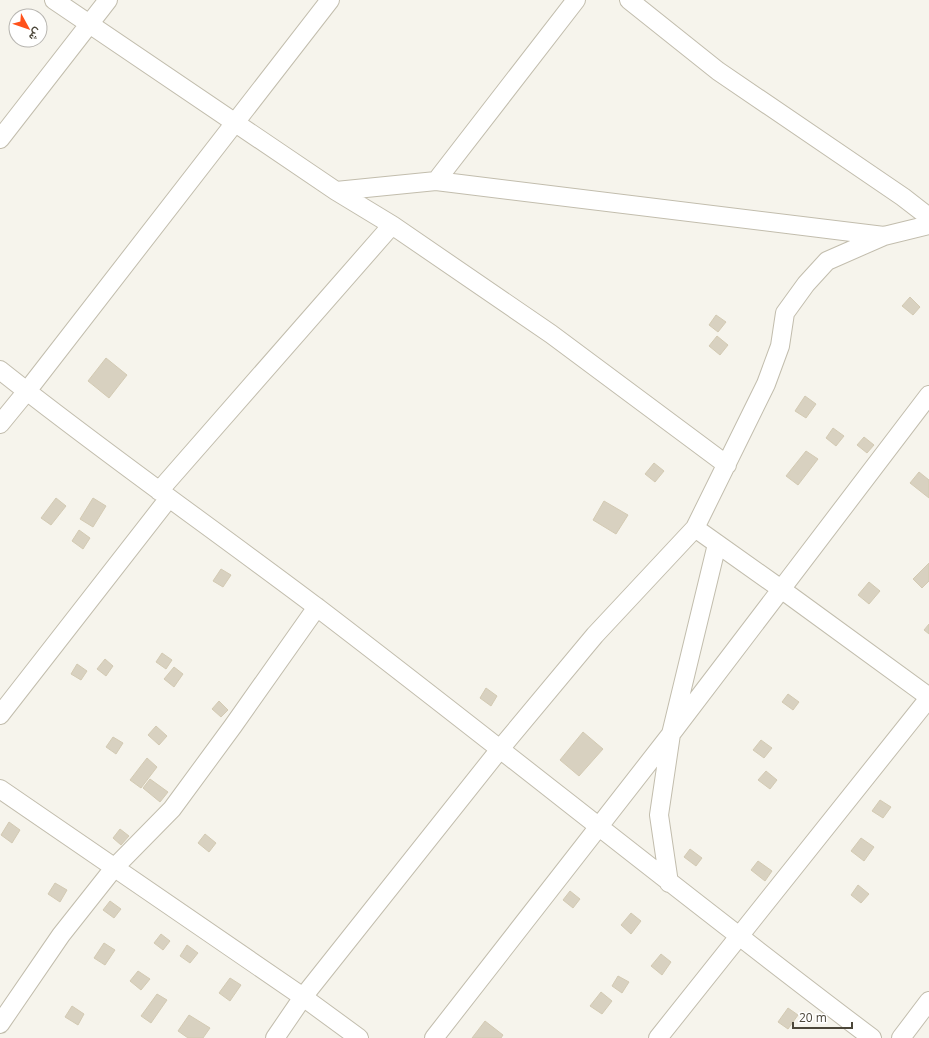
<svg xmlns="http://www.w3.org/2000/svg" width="929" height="1038" font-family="'Open Sans',Vazirmatn,sans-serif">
  <rect width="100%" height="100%" fill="#f6f4ec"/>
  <!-- building -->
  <path fill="#d8d1c0" stroke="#d3cab3" d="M 910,297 L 920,307 L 913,315 L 902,306 Z
    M 716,315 L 726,322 L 718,332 L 709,325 Z
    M 717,336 L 728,345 L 720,355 L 709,346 Z
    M 106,358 L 127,375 L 109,398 L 88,381 Z
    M 805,396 L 816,404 L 806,418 L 795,411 Z
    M 833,428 L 844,436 L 836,446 L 826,438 Z
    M 864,437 L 874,445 L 867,453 L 857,445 Z
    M 806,451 L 818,459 L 798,485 L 786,476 Z
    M 654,463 L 664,471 L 655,482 L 645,474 Z
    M 919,472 L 929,480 L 929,498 L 910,483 Z
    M 56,498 L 66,506 L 51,525 L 41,518 Z
    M 93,498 L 106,506 L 93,527 L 80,519 Z
    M 604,501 L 628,515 L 616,534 L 593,520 Z
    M 79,530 L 90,538 L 83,549 L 72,541 Z
    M 929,563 L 929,581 L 922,588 L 913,579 Z
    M 221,569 L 231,575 L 223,587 L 213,581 Z
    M 869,582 L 880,591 L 869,604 L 858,595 Z
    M 929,624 L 929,634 L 924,630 Z
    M 162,653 L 172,660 L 166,669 L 156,662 Z
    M 105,659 L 113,666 L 106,676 L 97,669 Z
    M 77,664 L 87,671 L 81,680 L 71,674 Z
    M 174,667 L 183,674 L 174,687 L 164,679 Z
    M 486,688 L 497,696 L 491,706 L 480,698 Z
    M 788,694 L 799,702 L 793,710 L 782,702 Z
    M 219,701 L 228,710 L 221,717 L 212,709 Z
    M 156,726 L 167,736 L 159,745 L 148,735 Z
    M 583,732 L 603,749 L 579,776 L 560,760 Z
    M 113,737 L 123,743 L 116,754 L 106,747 Z
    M 761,740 L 772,748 L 764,758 L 753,750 Z
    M 147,758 L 157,767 L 141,788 L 130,780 Z
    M 766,771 L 777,780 L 770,789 L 758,780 Z
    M 150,779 L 168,792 L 160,802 L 143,788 Z
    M 880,800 L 891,807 L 883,818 L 872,811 Z
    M 9,822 L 20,830 L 12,843 L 1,835 Z
    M 120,829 L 129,836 L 121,845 L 113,838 Z
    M 205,834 L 216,843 L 209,852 L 198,843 Z
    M 861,838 L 874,847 L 864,861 L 851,851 Z
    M 690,849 L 702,858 L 696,866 L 684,857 Z
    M 758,861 L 772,871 L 765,881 L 751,870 Z
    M 55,883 L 67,890 L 60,902 L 48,894 Z
    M 858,885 L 869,894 L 861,903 L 851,895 Z
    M 570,891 L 580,899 L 573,908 L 563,900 Z
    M 110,901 L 121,909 L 114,918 L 103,910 Z
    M 631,913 L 641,921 L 631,934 L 621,925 Z
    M 161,934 L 170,941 L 163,950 L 154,943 Z
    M 104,943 L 115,950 L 105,965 L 94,958 Z
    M 187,945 L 198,953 L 190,963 L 180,956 Z
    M 661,954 L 671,962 L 662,975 L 651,966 Z
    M 138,971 L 150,979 L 141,990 L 130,981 Z
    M 618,976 L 629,982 L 622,993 L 612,986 Z
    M 230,978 L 241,985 L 230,1001 L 219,993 Z
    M 601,992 L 612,1001 L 602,1014 L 590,1006 Z
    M 157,994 L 167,1000 L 151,1023 L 141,1016 Z
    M 72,1006 L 84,1014 L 78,1025 L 65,1017 Z
    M 788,1008 L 798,1015 L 788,1029 L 778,1022 Z
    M 189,1015 L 210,1028 L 203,1038 L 188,1038 L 178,1031 Z
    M 485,1021 L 503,1035 L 501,1038 L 472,1038 Z"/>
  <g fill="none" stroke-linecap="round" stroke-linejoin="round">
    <!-- minor casing -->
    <g stroke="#c2bdad" stroke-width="20">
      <path id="minor" d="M 54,0 L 336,191 L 392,225 L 551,334 L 727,465
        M 629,0 L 718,71 L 903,197 L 929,217
        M 0,139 L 108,0
        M 436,181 L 576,0
        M 336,191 L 436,181 L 884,236 L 929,225
        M 0,370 C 103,452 212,528 318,608 C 504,750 685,897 872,1038
        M 0,424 L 27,391 L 330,0
        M 159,491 L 392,225
        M 695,528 L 781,589 L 929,697
        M 0,715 L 169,498
        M 0,789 L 303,997 L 359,1038
        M 669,883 L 659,815 L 671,734 L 717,544
        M 0,1024 L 61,935 L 114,868 L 172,809 L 233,726 L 317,607
        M 275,1038 L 303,997 L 500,749 L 595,635 L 695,528 L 766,384 L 780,346 L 785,313 L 806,284 L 827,261 L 884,236
        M 434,1038 L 671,734 L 929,395
        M 658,1038 L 929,698
        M 901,1038 L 929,1001"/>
    </g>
    <!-- minor -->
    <use href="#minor" stroke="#fff" stroke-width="18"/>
  </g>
  <!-- north arrow -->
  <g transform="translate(28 28) rotate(130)"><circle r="19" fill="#ffffff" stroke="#b7b5b0"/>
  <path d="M0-3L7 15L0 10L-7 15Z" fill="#ff511a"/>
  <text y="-6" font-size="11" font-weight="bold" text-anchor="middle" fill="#4b4639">ش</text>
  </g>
  <!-- scale -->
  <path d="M793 1022v6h59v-6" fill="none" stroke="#4b4639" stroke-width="2"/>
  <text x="799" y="1022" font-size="12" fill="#4b4639" stroke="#ffffff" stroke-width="3" paint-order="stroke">20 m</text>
</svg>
